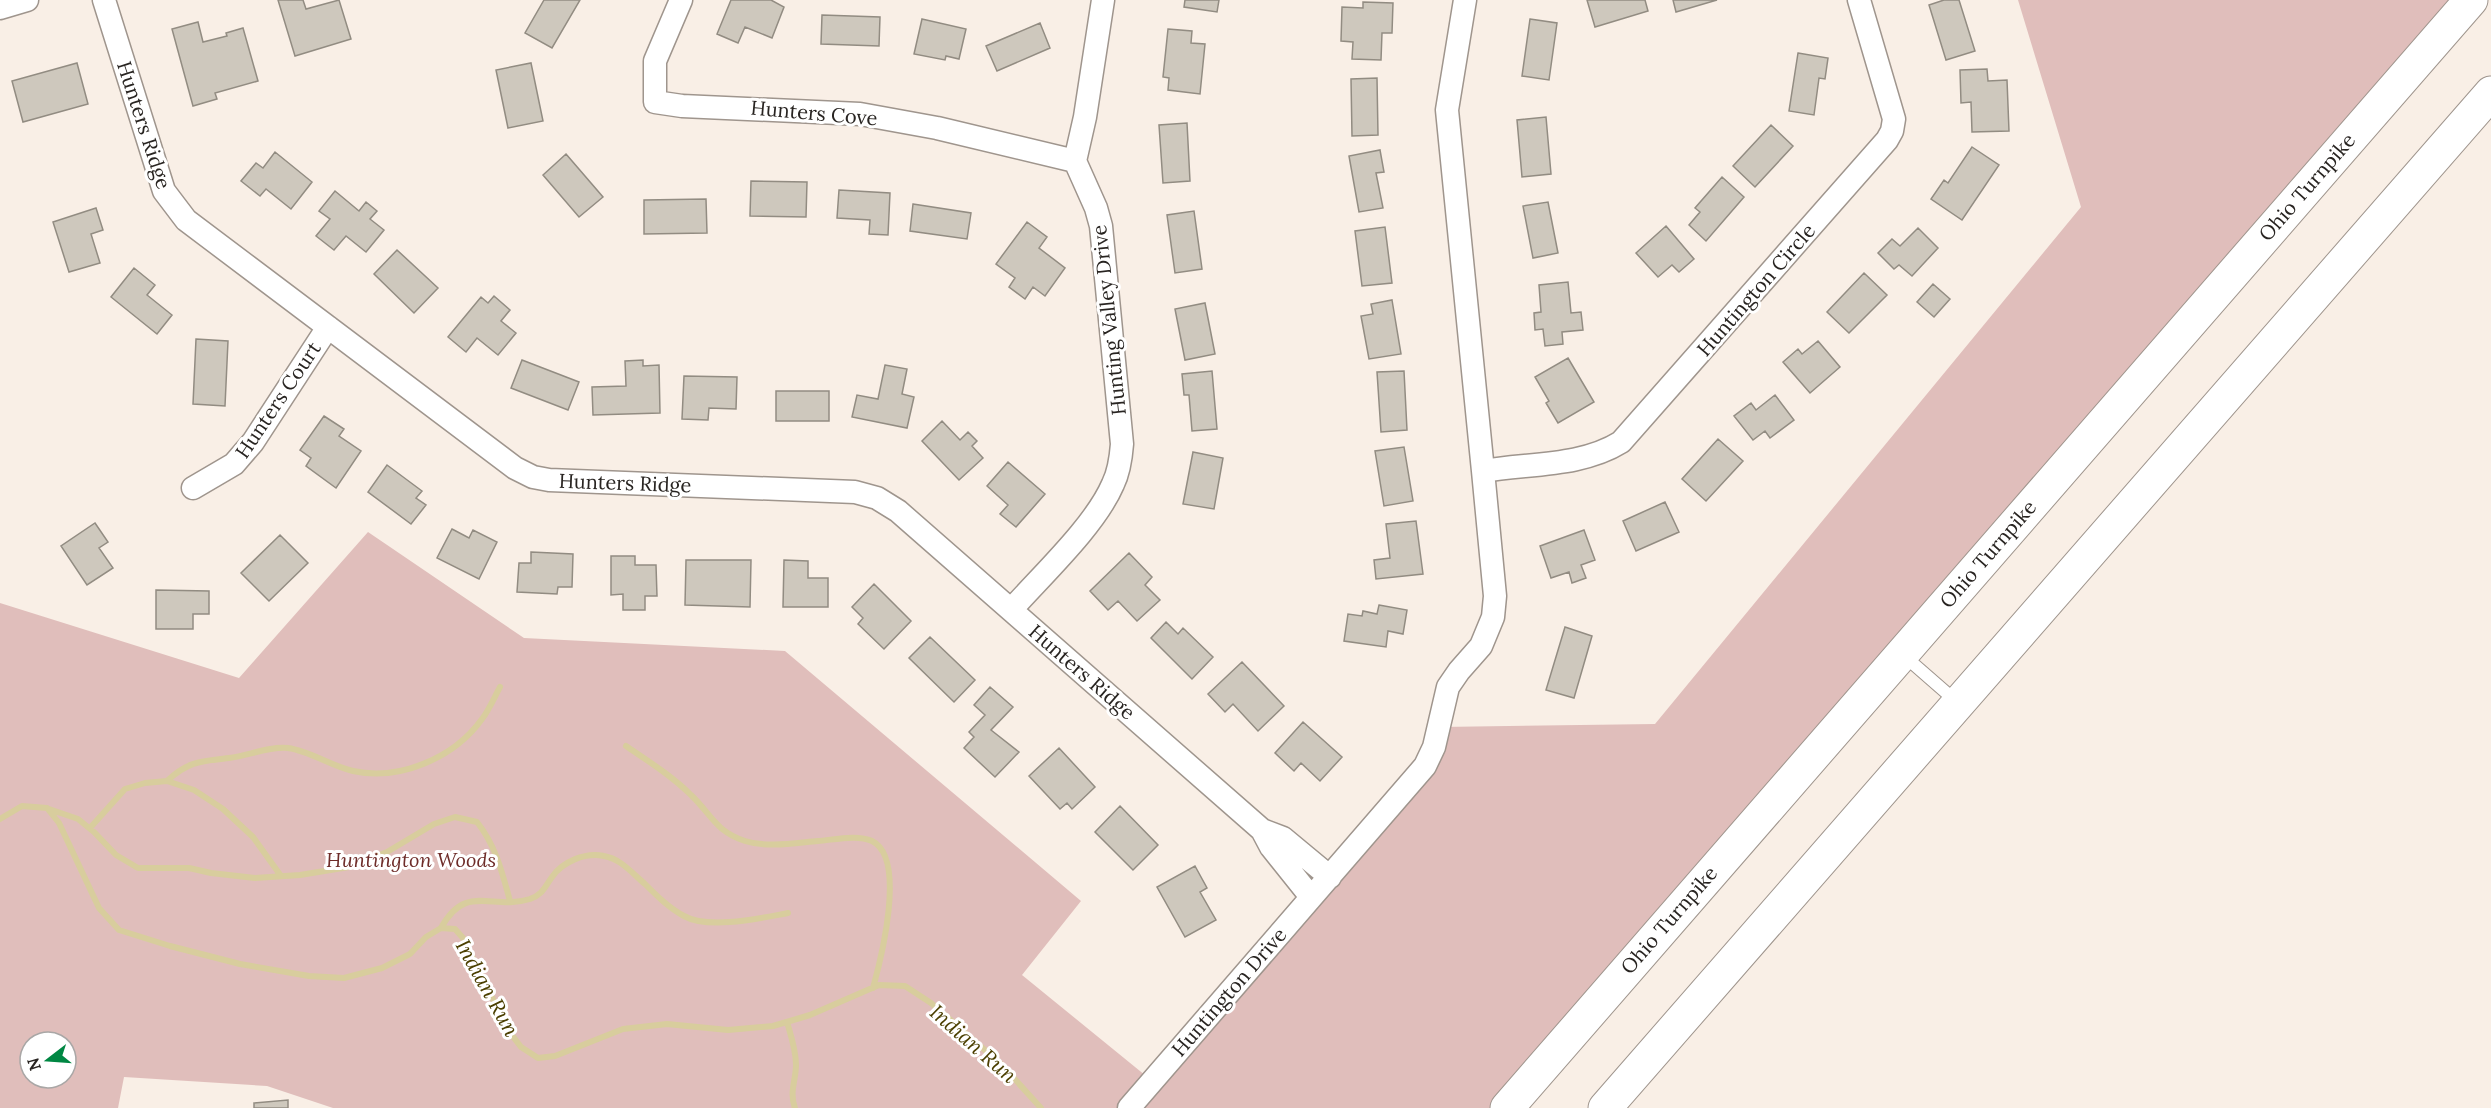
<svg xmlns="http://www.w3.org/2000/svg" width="2491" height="1108" font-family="Lora,serif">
  <rect width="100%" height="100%" fill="#f9efe6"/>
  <!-- green -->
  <path fill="#e0bebb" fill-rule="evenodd" d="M 2018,0 L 2471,0 L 1507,1108 L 333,1108 L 267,1086 L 124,1077 L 118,1108 L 0,1108 L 0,603 L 239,678 L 368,532 L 524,638 L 785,651 L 1081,901 L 1022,975 L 1151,1080 L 1330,877 L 1440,727 L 1655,724 L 2081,207 ZM 30,1042 L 66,1042 L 66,1078 L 30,1078 Z"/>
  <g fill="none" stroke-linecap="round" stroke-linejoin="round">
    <!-- stream -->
    <path stroke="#d8cd9d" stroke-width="6" d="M 626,746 C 648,761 672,776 691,795 C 712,815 715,831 745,841 C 767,848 795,843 818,841 C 833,840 857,834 872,841 C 907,858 881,959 873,988
      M 167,781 C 188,761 202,761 229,758 C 248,756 269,746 288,748 C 310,751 331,766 353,771 C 400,781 454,758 482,719 C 489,710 494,698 500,687
      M 49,809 L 78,819 L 94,832 L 116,855 L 138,868 L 189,868 L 211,873 L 255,878 L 300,875 L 349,867 L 387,852 L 434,824 L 455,817 L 477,822 C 496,846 502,872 510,901
      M 0,819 L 22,806 L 47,808 L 59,823 L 99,908 L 119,930 L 170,946 L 240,964 L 309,976 L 344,978 L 382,968 L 410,954 L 426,937 L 441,928 L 455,929 L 463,938 L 508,1030 L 521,1047 L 538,1058 L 555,1056 L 623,1029 L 667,1024 L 728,1030 L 773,1026 L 810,1015 L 879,985 L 905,986 L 931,1003 L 1002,1065 L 1041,1108
      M 90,828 L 125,789 L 145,783 L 167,781 L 194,790 L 223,809 L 253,837 L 281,876
      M 441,928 C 466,882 492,911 530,899 C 543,894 544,888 552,877 C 562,862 585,852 604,856 C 621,859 632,873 645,884 C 657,896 669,908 684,916 C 709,930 761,918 788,913
      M 787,1022 C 791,1036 796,1050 796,1065 C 796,1080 789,1092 795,1108"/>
  </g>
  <!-- building -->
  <path fill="#cec8bd" stroke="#928c82" stroke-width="1.5" d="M 278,0 L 303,0 L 306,9 L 339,0 L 351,39 L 295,56 Z
    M 544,0 L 580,0 L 552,48 L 525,33 Z
    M 731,0 L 771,0 L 784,7 L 772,38 L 745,27 L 738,43 L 717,34 Z
    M 1185,0 L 1219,0 L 1217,12 L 1184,7 Z
    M 1587,0 L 1645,0 L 1648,11 L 1595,27 Z
    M 1673,0 L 1717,0 L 1676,12 Z
    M 1944,0 L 1959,0 L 1975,51 L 1946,60 L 1929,5 Z
    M 1363,2 L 1393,3 L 1392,33 L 1382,33 L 1381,60 L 1352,59 L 1353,42 L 1341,41 L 1342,7 L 1363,8 Z
    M 822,15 L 880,17 L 879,46 L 821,44 Z
    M 922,19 L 966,29 L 959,59 L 946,56 L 945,60 L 914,54 Z
    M 1530,19 L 1557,23 L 1549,80 L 1522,76 Z
    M 198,22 L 203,42 L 227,36 L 226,33 L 243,28 L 258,81 L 215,93 L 217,99 L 193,106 L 172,29 Z
    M 1040,23 L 1050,48 L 997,71 L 986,46 Z
    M 1168,29 L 1192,31 L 1191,43 L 1205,44 L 1200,94 L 1168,90 L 1169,78 L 1163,77 Z
    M 1798,53 L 1828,58 L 1825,79 L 1819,78 L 1814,115 L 1789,111 Z
    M 77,63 L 88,104 L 23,122 L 12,81 Z
    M 531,63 L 543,121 L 508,128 L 496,70 Z
    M 1987,69 L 1988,81 L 2007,80 L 2009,131 L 1972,132 L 1971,102 L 1961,103 L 1960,70 Z
    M 1377,78 L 1378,135 L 1352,136 L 1351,79 Z
    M 1546,117 L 1551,174 L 1522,177 L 1517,120 Z
    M 1187,123 L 1190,181 L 1163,183 L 1159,125 Z
    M 1771,125 L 1793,146 L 1755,187 L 1733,166 Z
    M 1972,147 L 1999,165 L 1962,220 L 1931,199 L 1944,180 L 1948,183 Z
    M 1380,150 L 1384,172 L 1376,173 L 1383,208 L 1359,212 L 1349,156 Z
    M 275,152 L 312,182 L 291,209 L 266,189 L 260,196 L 241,181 L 256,163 L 263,168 Z
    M 566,154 L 603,197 L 579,217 L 543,175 Z
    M 1722,177 L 1744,197 L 1706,241 L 1689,225 L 1700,212 L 1695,208 Z
    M 751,181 L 807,182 L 806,217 L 750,216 Z
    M 839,190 L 890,193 L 888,235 L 869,234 L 870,220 L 837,218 Z
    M 335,191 L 359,211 L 366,202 L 377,211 L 370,219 L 384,230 L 366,252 L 346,236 L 334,250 L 316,236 L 330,219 L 319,211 Z
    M 706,199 L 707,233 L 644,234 L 644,200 Z
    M 1548,202 L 1558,253 L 1533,258 L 1523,206 Z
    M 913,204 L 971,213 L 967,239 L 910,231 Z
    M 96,208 L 103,230 L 91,234 L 100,263 L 69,272 L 53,222 Z
    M 1194,211 L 1202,269 L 1175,273 L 1167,215 Z
    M 1027,222 L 1047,237 L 1039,248 L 1065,268 L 1045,296 L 1033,287 L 1025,299 L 1009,287 L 1015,278 L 996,264 Z
    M 1666,226 L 1694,259 L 1679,272 L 1672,265 L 1658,277 L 1636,253 Z
    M 1385,227 L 1392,283 L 1362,286 L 1355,231 Z
    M 1918,228 L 1938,248 L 1912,276 L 1899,265 L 1894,269 L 1878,253 L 1892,239 L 1900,246 Z
    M 397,250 L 438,288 L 414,313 L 374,274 Z
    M 134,268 L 155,285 L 147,295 L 172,315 L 157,334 L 111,297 Z
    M 1864,273 L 1887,295 L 1849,333 L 1827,312 Z
    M 1568,282 L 1571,313 L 1581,312 L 1583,330 L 1562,332 L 1563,344 L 1545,346 L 1543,329 L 1535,330 L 1534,313 L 1541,312 L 1539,285 Z
    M 1933,284 L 1950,299 L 1934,317 L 1917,302 Z
    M 494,296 L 510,310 L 501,321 L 516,333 L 498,355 L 477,338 L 466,352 L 448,337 L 481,297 L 488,303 Z
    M 1392,300 L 1401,354 L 1369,359 L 1361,316 L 1373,314 L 1371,304 Z
    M 1205,303 L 1215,354 L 1185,360 L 1175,309 Z
    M 196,339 L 228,341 L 225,406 L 193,404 Z
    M 1818,341 L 1840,367 L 1810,393 L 1783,362 L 1798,349 L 1802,354 Z
    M 1568,358 L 1594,402 L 1558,423 L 1546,403 L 1549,401 L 1535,377 Z
    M 522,360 L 579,382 L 568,410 L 511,388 Z
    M 643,360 L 643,366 L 659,365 L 660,413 L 593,415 L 592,387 L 626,386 L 625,361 Z
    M 885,365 L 907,369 L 902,394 L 914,397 L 907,428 L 852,417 L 857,395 L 878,399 Z
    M 1212,371 L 1217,429 L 1192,431 L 1189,395 L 1184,395 L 1182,374 Z
    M 1404,371 L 1407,430 L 1381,432 L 1377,372 Z
    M 684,376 L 737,377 L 736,409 L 709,408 L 708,420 L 682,419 Z
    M 776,391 L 829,391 L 829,421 L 776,421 Z
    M 1775,395 L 1794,420 L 1770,438 L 1765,431 L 1753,440 L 1734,416 L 1751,403 L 1756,410 Z
    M 324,416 L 344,429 L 339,436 L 361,451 L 336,488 L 306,466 L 311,458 L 300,450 Z
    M 942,421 L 960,440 L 968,432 L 977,441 L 972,446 L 983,458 L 959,480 L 922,441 Z
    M 1718,439 L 1743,461 L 1706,501 L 1682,479 Z
    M 1404,447 L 1413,501 L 1384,506 L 1375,451 Z
    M 1193,452 L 1223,458 L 1214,509 L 1183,504 Z
    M 1008,462 L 1045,494 L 1016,527 L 1000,514 L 1008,505 L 987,486 Z
    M 387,465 L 422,491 L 416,498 L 426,505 L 411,524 L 368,492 Z
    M 1665,502 L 1679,532 L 1636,551 L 1623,521 Z
    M 1416,521 L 1423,574 L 1376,579 L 1374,560 L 1390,558 L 1386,524 Z
    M 95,523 L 108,542 L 99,548 L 113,568 L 87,585 L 61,546 Z
    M 452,529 L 469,538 L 473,530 L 497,542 L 479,579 L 437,558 Z
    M 1584,530 L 1595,560 L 1581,565 L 1586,578 L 1572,583 L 1569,572 L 1551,578 L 1540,546 Z
    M 280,535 L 308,563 L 269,601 L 241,573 Z
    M 531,552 L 573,554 L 572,587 L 558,587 L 557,594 L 517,592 L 519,563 L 531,563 Z
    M 1129,553 L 1152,577 L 1145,585 L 1160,600 L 1137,621 L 1118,601 L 1108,610 L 1090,591 Z
    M 611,556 L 635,556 L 635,565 L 656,565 L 657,596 L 645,596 L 645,610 L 623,610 L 623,594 L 611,595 Z
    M 686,560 L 751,560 L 750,607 L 685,605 Z
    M 784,560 L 808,561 L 808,578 L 828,578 L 828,607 L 783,607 Z
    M 874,584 L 911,621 L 884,649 L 858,624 L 863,618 L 852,607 Z
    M 156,590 L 209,591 L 209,614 L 193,614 L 193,629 L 156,629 Z
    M 1379,605 L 1407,610 L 1403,634 L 1388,631 L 1386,647 L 1344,641 L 1348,614 L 1362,616 L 1363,611 L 1377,614 Z
    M 1166,622 L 1178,634 L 1183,628 L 1213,657 L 1192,679 L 1151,638 Z
    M 1565,627 L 1592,636 L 1574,698 L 1546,690 Z
    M 930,637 L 975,680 L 954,702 L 909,658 Z
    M 1242,662 L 1284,706 L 1258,731 L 1233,704 L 1225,712 L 1208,694 Z
    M 990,687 L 1013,707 L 991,730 L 1019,752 L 995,777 L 964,748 L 974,737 L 969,732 L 985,715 L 974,705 Z
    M 1303,722 L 1342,757 L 1320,781 L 1301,763 L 1294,771 L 1275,753 Z
    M 1059,748 L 1095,787 L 1072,809 L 1067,803 L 1060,809 L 1029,776 Z
    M 1120,806 L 1158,845 L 1133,870 L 1095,832 Z
    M 1195,866 L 1207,888 L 1200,892 L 1216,920 L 1185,937 L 1157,887 Z
    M 288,1100 L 288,1108 L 254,1108 L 254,1103 Z"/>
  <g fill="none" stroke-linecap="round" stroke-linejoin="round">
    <!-- lane casing -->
    <g stroke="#9f958d" stroke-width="14">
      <path id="lane" d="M 1902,654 L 1957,702"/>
    </g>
    <!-- street casing -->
    <g stroke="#9f958d" stroke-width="25">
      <path id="street" d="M 104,0 L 164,191 L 186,220 L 515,468 L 533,477 L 549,480 L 855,492 L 877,498 L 898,511 L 1262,830 L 1271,847 L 1311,897
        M 681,0 L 655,61 L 655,102 L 682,106 L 860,114 L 937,128 L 1075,161
        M 1465,0 L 1447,110 L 1483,471 C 1528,463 1581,467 1621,442 L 1887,140 L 1892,131 L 1894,119 L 1859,0
        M 0,8 L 27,0
        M 193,488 L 234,464 L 253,442 L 328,327
        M 1011,610 C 1042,575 1095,526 1113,484 C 1119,472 1121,457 1122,444 L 1101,226 L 1096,208 L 1075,161 L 1085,117 L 1103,0
        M 1262,830 L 1283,838 L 1330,877
        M 1129,1108 L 1425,766 L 1434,747 L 1448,687 L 1459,671 L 1481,646 L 1493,617 L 1495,596 L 1483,471"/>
    </g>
    <!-- highway casing -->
    <g stroke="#9f958d" stroke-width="35">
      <path id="highway" d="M 1507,1108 L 2471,0
        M 1605,1108 L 2491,93"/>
    </g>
    <!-- lane -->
    <use href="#lane" stroke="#fff" stroke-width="12"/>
    <!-- street -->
    <use href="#street" stroke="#fff" stroke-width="22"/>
    <!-- highway -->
    <use href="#highway" stroke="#fff" stroke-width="33"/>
  </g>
  <g text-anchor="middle" stroke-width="6" stroke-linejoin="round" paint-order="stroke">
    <!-- street labels -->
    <g font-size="20" fill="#282421" stroke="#fff">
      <text transform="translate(814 113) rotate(5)" y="7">Hunters Cove</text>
      <text transform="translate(144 125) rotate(72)" y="7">Hunters Ridge</text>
      <text transform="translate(2307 187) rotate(-49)" y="7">Ohio Turnpike</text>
      <text transform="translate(1756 290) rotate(-49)" y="7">Huntington Circle</text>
      <text transform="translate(1109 320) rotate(-96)" y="7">Hunting Valley Drive</text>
      <text transform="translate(278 400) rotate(-56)" y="7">Hunters Court</text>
      <text transform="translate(625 483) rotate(2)" y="7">Hunters Ridge</text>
      <text transform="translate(1988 554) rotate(-49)" y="7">Ohio Turnpike</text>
      <text transform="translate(1082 672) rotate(41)" y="7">Hunters Ridge</text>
      <text transform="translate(1669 920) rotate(-49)" y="7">Ohio Turnpike</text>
      <text transform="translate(1229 992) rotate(-49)" y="7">Huntington Drive</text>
    </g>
    <!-- park labels -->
    <g font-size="20" font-style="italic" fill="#6e2c29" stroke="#fff">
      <text x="411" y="867">Huntington Woods</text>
    </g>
    <!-- water labels -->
    <g font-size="21" font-style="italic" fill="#4b3f01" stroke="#fff">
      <text transform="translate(487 988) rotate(61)" y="7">Indian Run</text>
      <text transform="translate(973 1044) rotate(41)" y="7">Indian Run</text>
    </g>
  </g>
  <!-- north arrow -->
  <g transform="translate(48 1060) rotate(253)"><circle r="28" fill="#ffffff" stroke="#a9a7a6" stroke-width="1.5"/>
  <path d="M0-4.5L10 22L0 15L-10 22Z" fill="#008743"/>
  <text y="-9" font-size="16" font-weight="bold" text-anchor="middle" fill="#282421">N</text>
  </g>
</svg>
